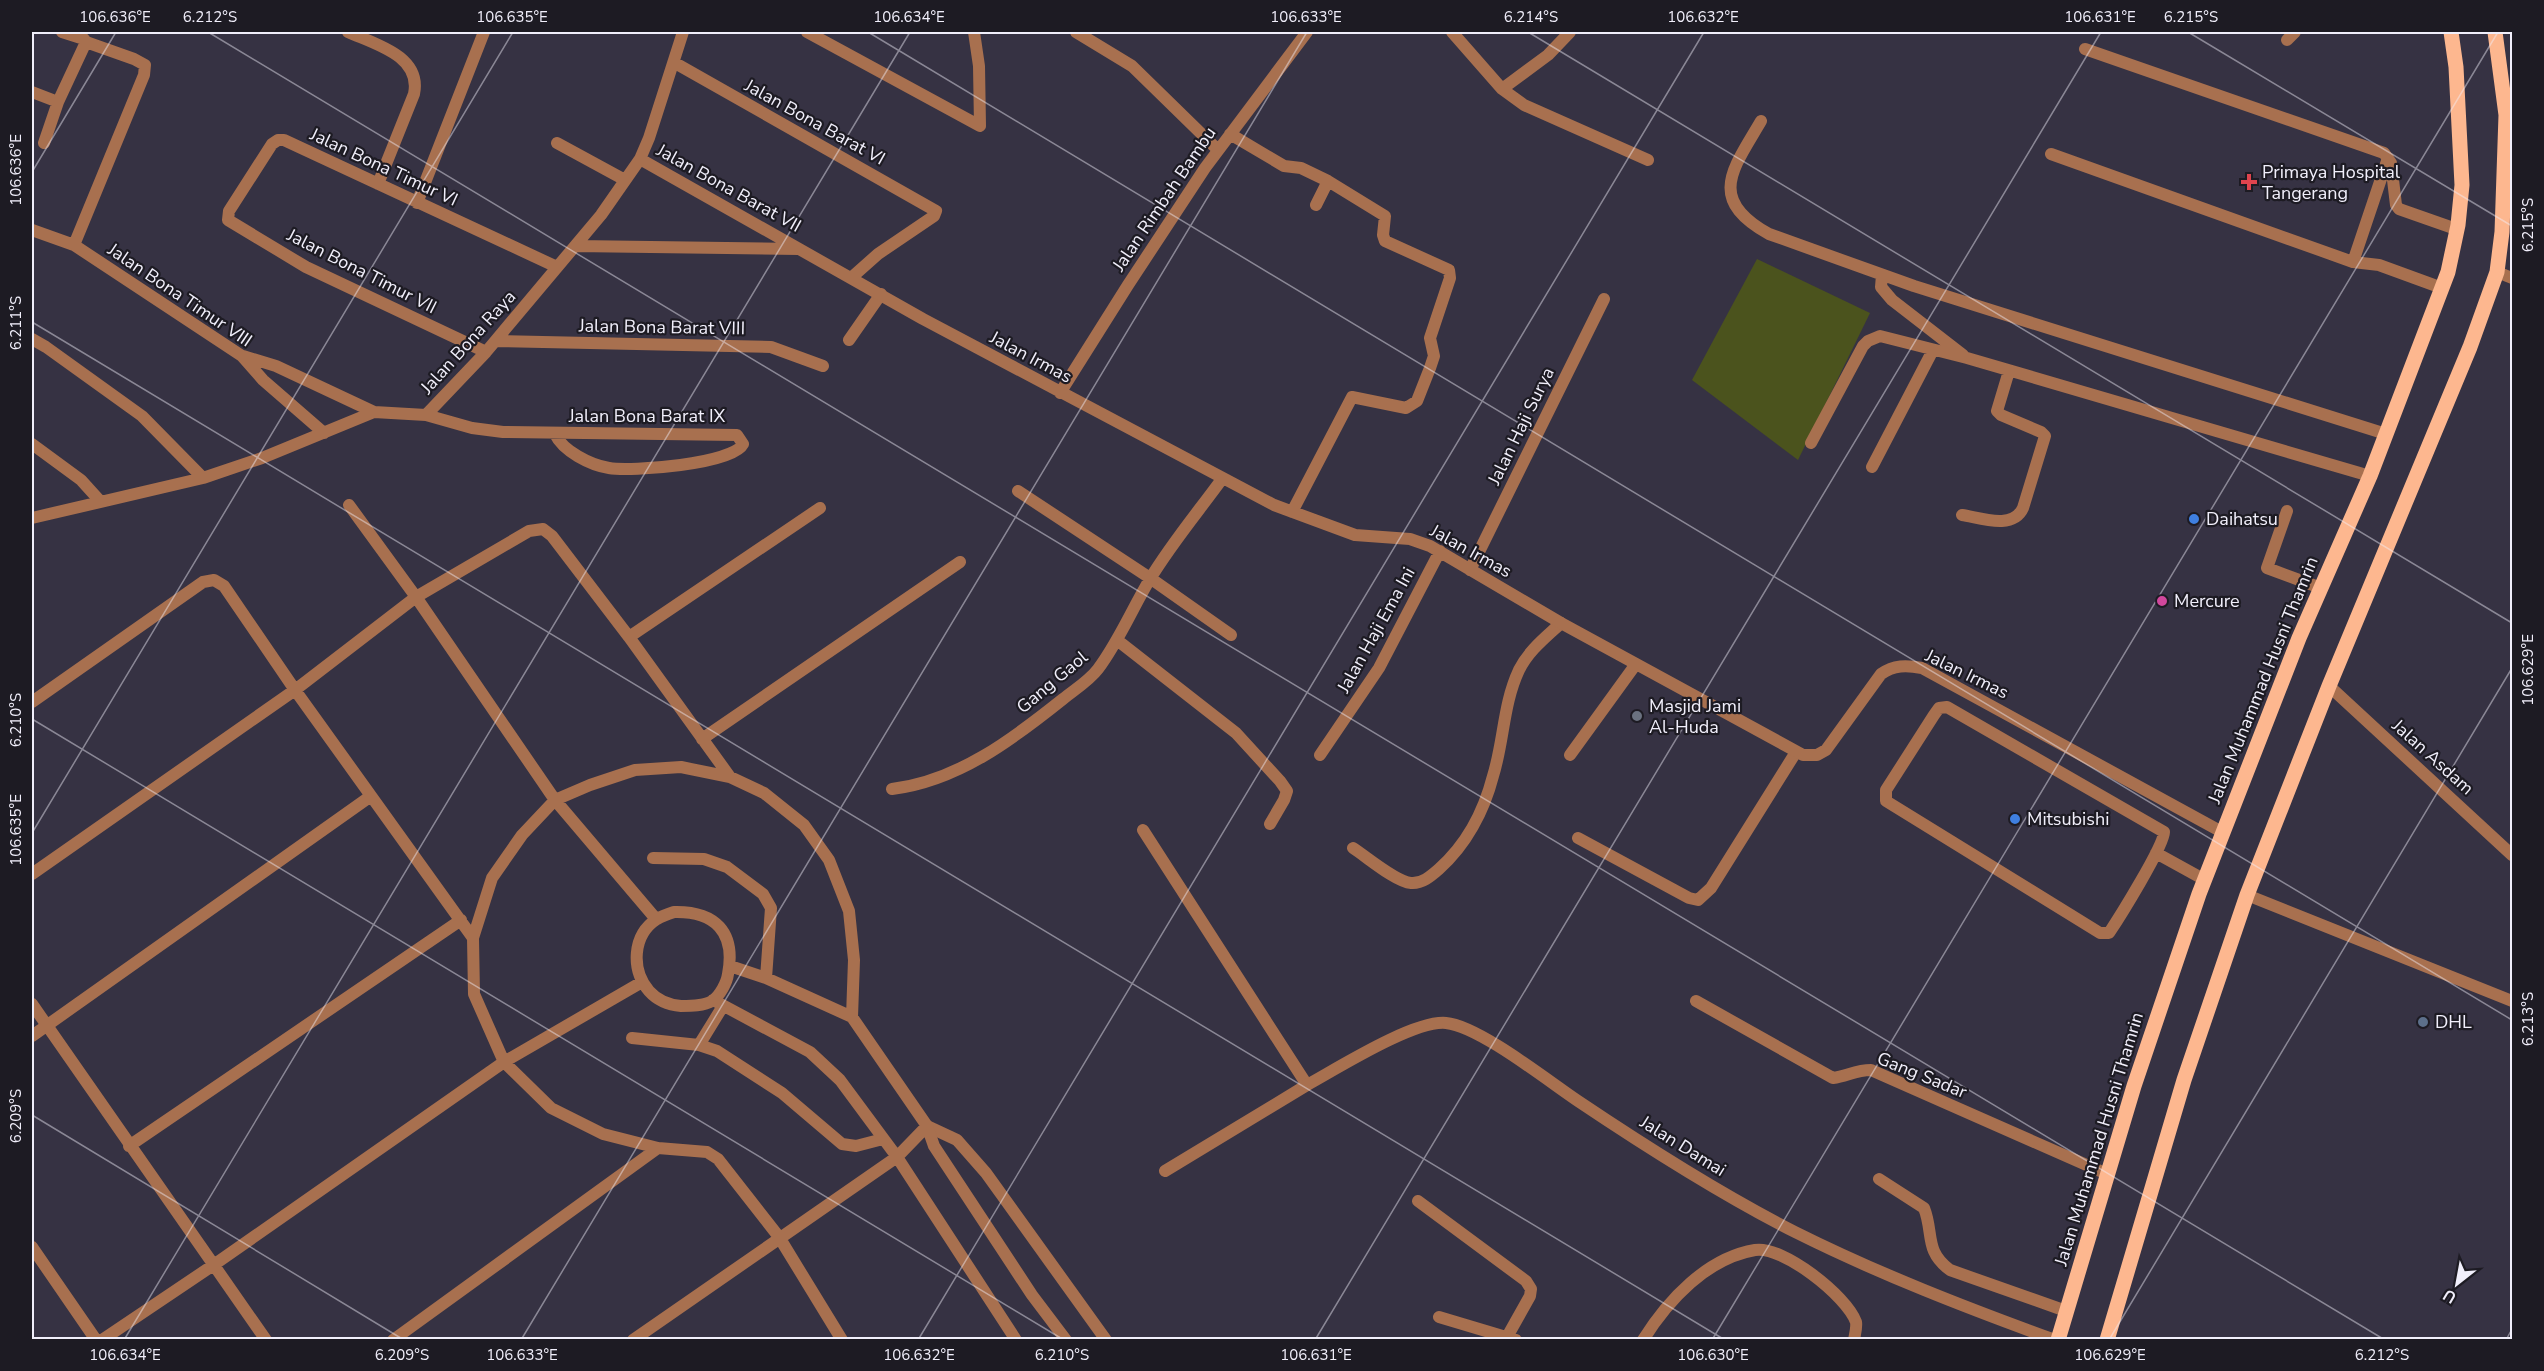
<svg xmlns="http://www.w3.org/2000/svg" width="2544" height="1371" font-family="'Nunito Sans',sans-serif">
  <rect width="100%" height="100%" fill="#363243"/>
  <!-- green -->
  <path fill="#4b531d" d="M 1757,259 L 1870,313 L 1798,460 L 1692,380 Z"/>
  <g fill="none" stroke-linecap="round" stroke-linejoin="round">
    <!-- service -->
    <path stroke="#a8704f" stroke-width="12" d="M 2287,40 L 2295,32
      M 2085,49 L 2384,153 L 2391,163 L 2396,205 L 2399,209 L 2456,229
      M 1761,121 C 1733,169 1706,199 1769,234 L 1914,286 L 2386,434
      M 2051,154 L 2353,262 L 2379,265 L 2442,288
      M 2353,262 L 2388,158
      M 1882,275 L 1881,287 L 1892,300 L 1963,355
      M 849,340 L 881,294
      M 1811,443 L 1863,346 L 1868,341 L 1880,336 L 1967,358 L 2370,476
      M 1872,467 L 1933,350
      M 2287,511 L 2267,568 L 2321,588
      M 1962,515 C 1981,518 2013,530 2023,508 L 2045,436 L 2041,432 L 2001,415 L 1997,411 L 2009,371
      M 2329,686 L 2512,855
      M 1947,707 L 2164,832 C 2164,846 2119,918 2109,933 L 2100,933 L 1886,801 L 1886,790 L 1934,715 L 1939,708 Z
      M 1143,830 L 1307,1085 L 1165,1171
      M 1578,838 L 1689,898 L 1698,900 L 1711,888 L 1796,752
      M 1353,848 C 1367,857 1396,882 1411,883 C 1422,884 1431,876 1439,869 C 1466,845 1484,811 1493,776 C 1504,741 1503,704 1519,670 C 1529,650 1545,638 1561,623
      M 2156,853 L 2205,880
      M 2247,895 L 2512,1001
      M 927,1126 L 957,1140 L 986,1173 L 1106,1340
      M 1879,1179 L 1924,1208 C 1934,1233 1924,1251 1950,1270 L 2066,1311"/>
    <!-- minor -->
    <path stroke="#a8704f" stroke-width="12" d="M 348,32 C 375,44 422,56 414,94 L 378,184
      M 807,32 L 980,126 L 979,66 L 974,32
      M 1076,32 L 1132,66 L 1218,150
      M 1452,32 L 1502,89 L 1524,105 L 1648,160
      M 675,63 L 936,211 L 934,216 L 878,254 L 851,278
      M 1502,89 L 1548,55 L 1570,32
      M 32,92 L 58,102
      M 1230,134 L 1284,166 L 1301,168 L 1328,181 L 1316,205
      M 44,143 L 58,102 L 86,42 L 84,39 L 62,32
      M 557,143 L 625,180
      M 640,159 L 923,319 L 1274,505 L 1355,535 L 1410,539 L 1430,546 L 1561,623 L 1803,755 L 1817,755 L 1826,750 L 1881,674 C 1894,665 1906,665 1922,668 L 2222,832
      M 417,203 L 484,32
      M 32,230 L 74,245 L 242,356 L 263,380 L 324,433
      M 74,245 L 144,75 L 145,65 L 134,59 L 86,42
      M 575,246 L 799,249
      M 2497,272 L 2512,278
      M 32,339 L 46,347 L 142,416 L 203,478
      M 496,341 L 771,347 L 823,366
      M 486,352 L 306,267 L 228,220 L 229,211 L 272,144 L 278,140 L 284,140 L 557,267
      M 243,356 L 276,366 L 374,412
      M 1060,393 L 1128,285 L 1205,168 L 1307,32
      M 426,415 L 472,428 L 503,432 L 737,435 L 743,444 C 733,464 631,472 609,468 C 590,465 563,451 555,434
      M 32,444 L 81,480 L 100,501
      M 1018,491 L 1150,578 L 1231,635
      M 349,505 L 416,597 L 555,800 L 656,919
      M 1292,512 L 1352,397 L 1406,408 L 1417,401 L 1430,368 L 1434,356 L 1430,338 L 1450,278 L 1449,270 L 1385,241 L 1383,235 L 1385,216 L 1328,181
      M 32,518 L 203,478 L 262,458 L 374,412 L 426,415 L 486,352 L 601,215 L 640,159 L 649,138 L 683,32
      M 1470,570 L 1604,299
      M 629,637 L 820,508
      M 1117,640 L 1236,733 L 1280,781 L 1287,791 L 1284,800 L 1270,824
      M 32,702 L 203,582 L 214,580 L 224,586 L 295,690 L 473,938
      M 702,739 L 960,562
      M 1320,755 L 1379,668 L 1440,551
      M 1570,755 L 1636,664
      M 892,789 C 958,781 1013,739 1063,699 C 1074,690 1089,681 1098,669 C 1119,641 1132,609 1150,579 C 1171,544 1198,512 1222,479
      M 653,858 L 704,859 L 727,867 L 763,894 L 771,908 L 766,978
      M 32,874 L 295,690 L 416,597 L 529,531 L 543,529 L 552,536 L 629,637 L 730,777
      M 674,912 C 715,911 736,932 728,974 C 727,982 720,996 712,1001 C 704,1006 691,1006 681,1006 C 669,1005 657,1000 649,991 C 631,970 632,935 657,919 C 662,916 668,914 674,912 Z
      M 730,966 L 766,978 L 852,1017 L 927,1126 L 934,1146 L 1032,1295 L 1066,1340
      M 713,1000 L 810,1052 L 840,1080 L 897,1157 L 1016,1340
      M 1696,1001 L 1833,1078 C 1847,1076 1856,1070 1871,1070 L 2107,1174
      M 32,1004 L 266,1340
      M 32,1036 L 371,796
      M 632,1038 L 699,1045 L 717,1051 L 782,1093 L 842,1144 L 856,1146 L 883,1139
      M 699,1045 L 723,1006
      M 1307,1085 C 1338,1068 1414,1020 1446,1023 C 1479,1026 1548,1081 1578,1101 C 1648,1148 1720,1194 1795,1232 C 1879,1274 1967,1308 2055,1340
      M 129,1146 L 461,920
      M 1418,1201 L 1526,1281 L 1531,1289 L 1530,1296 L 1507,1337
      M 32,1247 L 96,1340
      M 1439,1317 L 1516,1340
      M 102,1340 L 215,1264 L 504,1062 L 642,982
      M 393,1340 L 658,1148
      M 633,1340 L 897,1157 L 927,1126
      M 842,1340 L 779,1237 L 718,1159 L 707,1152 L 658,1148 L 603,1134 L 551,1108 L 504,1062 L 474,994 L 473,938 L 492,878 L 522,835 L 555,800 L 590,785 L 635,770 L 681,767 L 730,777 L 764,793 L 804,825 L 829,860 L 849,911 L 854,960 L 852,1017
      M 1643,1340 C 1668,1300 1707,1258 1755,1250 C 1782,1245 1847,1296 1856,1322 C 1857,1327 1855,1334 1854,1340"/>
    <!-- primary -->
    <path stroke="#fdb78f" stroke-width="15" d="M 2058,1340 L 2134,1086 L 2199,894 L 2299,638 L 2370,476 L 2448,272 L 2458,225 L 2462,185 L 2456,67 L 2451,32
      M 2107,1340 L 2184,1080 L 2247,895 L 2329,686 L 2470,347 L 2497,272 L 2502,232 L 2506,115 L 2495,32"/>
  </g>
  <!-- ticks -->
  <path fill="none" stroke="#f1effb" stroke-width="1.5" stroke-opacity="0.45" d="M 208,32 L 2385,1340M 868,32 L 2512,1020M 1528,32 L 2512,623M 2188,32 L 2512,226M 32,172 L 116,32M 32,322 L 1725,1340M 32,719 L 1064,1340M 32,833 L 513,32M 32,1115 L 404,1340M 124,1340 L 910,32M 521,1340 L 1307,32M 918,1340 L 1704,32M 1315,1340 L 2101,32M 1712,1340 L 2498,32M 2109,1340 L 2512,668M 2506,1340 L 2512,1329"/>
  <!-- markers -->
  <path fill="#e0444e" stroke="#1d1b23" stroke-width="2" d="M2246 173h6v6h6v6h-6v6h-6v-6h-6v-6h6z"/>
  <g fill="#3f7fe0" stroke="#1d1b23" stroke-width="2">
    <circle cx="2194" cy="519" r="6"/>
    <circle cx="2015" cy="819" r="6"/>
  </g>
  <circle fill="#d1479c" stroke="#1d1b23" stroke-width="2" cx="2162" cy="601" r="6"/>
  <circle fill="#6b7280" stroke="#1d1b23" stroke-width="2" cx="1637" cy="716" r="6"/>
  <circle fill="#5c6f8a" stroke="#1d1b23" stroke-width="2" cx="2423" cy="1022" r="6"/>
  <g text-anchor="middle" stroke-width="4.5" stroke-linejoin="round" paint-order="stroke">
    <!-- street labels -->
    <g font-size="18" fill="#f1effb" stroke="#1d1b23">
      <text transform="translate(815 122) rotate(29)" y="6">Jalan Bona Barat VI</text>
      <text transform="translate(384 167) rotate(25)" y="6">Jalan Bona Timur VI</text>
      <text transform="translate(729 188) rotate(29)" y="6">Jalan Bona Barat VII</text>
      <text transform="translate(1164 199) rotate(-56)" y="6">Jalan Rimbah Bambu</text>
      <text transform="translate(362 271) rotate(27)" y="6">Jalan Bona Timur VII</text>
      <text transform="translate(180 295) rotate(34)" y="6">Jalan Bona Timur VIII</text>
      <text transform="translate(662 327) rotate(1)" y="6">Jalan Bona Barat VIII</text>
      <text transform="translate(468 342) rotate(-48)" y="6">Jalan Bona Raya</text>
      <text transform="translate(1031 357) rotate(28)" y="6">Jalan Irmas</text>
      <text x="647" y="422">Jalan Bona Barat IX</text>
      <text transform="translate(1521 426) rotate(-64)" y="6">Jalan Haji Surya</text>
      <text transform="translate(1471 551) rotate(29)" y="6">Jalan Irmas</text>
      <text transform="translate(1376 630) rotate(-61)" y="6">Jalan Haji Ema Ini</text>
      <text transform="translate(1967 674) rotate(26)" y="6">Jalan Irmas</text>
      <text transform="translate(2263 680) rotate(-68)" y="6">Jalan Muhammad Husni Thamrin</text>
      <text transform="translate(1052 682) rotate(-40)" y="6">Gang Gaol</text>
      <text transform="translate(2433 757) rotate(42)" y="6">Jalan Asdam</text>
      <text transform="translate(1922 1075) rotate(22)" y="6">Gang Sadar</text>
      <text transform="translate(2099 1139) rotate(-73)" y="6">Jalan Muhammad Husni Thamrin</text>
      <text transform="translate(1683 1146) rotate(32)" y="6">Jalan Damai</text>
    </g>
    <!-- poi labels -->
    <g font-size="18" fill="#f1effb" stroke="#1d1b23" text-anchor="start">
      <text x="2262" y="178">Primaya Hospital<tspan x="2262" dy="21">Tangerang</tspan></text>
      <text x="2206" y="525">Daihatsu</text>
      <text x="2174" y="607">Mercure</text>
      <text x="1649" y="712">Masjid Jami<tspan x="1649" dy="21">Al-Huda</tspan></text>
      <text x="2027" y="825">Mitsubishi</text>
      <text x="2435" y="1028">DHL</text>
    </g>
  </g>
  <!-- border -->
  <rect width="2544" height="1371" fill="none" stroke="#1d1b23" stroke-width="66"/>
  <!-- north arrow -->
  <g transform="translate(2457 1284) rotate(211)" stroke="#1d1b23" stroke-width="4.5" paint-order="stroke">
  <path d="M0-4.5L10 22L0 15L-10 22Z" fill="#f1effb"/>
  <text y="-9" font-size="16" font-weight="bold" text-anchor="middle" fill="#f1effb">U</text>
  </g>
  <rect x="33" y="33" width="2478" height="1305" fill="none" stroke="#f1effb" stroke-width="2"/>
  <g font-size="15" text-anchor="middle" fill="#f1effb">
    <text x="115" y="22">106.636°E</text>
    <text x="210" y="22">6.212°S</text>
    <text x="512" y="22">106.635°E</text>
    <text x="909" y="22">106.634°E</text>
    <text x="1306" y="22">106.633°E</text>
    <text x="1531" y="22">6.214°S</text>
    <text x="1703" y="22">106.632°E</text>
    <text x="2100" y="22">106.631°E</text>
    <text x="2191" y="22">6.215°S</text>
    <text transform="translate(16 170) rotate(-90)" y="5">106.636°E</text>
    <text transform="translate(2528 225) rotate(-90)" y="5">6.215°S</text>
    <text transform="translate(16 323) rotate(-90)" y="5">6.211°S</text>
    <text transform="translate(2528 670) rotate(-90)" y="5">106.629°E</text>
    <text transform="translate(16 720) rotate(-90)" y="5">6.210°S</text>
    <text transform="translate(16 830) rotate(-90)" y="5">106.635°E</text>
    <text transform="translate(2528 1019) rotate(-90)" y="5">6.213°S</text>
    <text transform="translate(16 1116) rotate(-90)" y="5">6.209°S</text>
    <text x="125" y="1360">106.634°E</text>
    <text x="402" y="1360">6.209°S</text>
    <text x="522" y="1360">106.633°E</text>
    <text x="919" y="1360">106.632°E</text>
    <text x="1062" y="1360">6.210°S</text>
    <text x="1316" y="1360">106.631°E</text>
    <text x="1713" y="1360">106.630°E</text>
    <text x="2110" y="1360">106.629°E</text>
    <text x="2382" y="1360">6.212°S</text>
  </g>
</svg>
